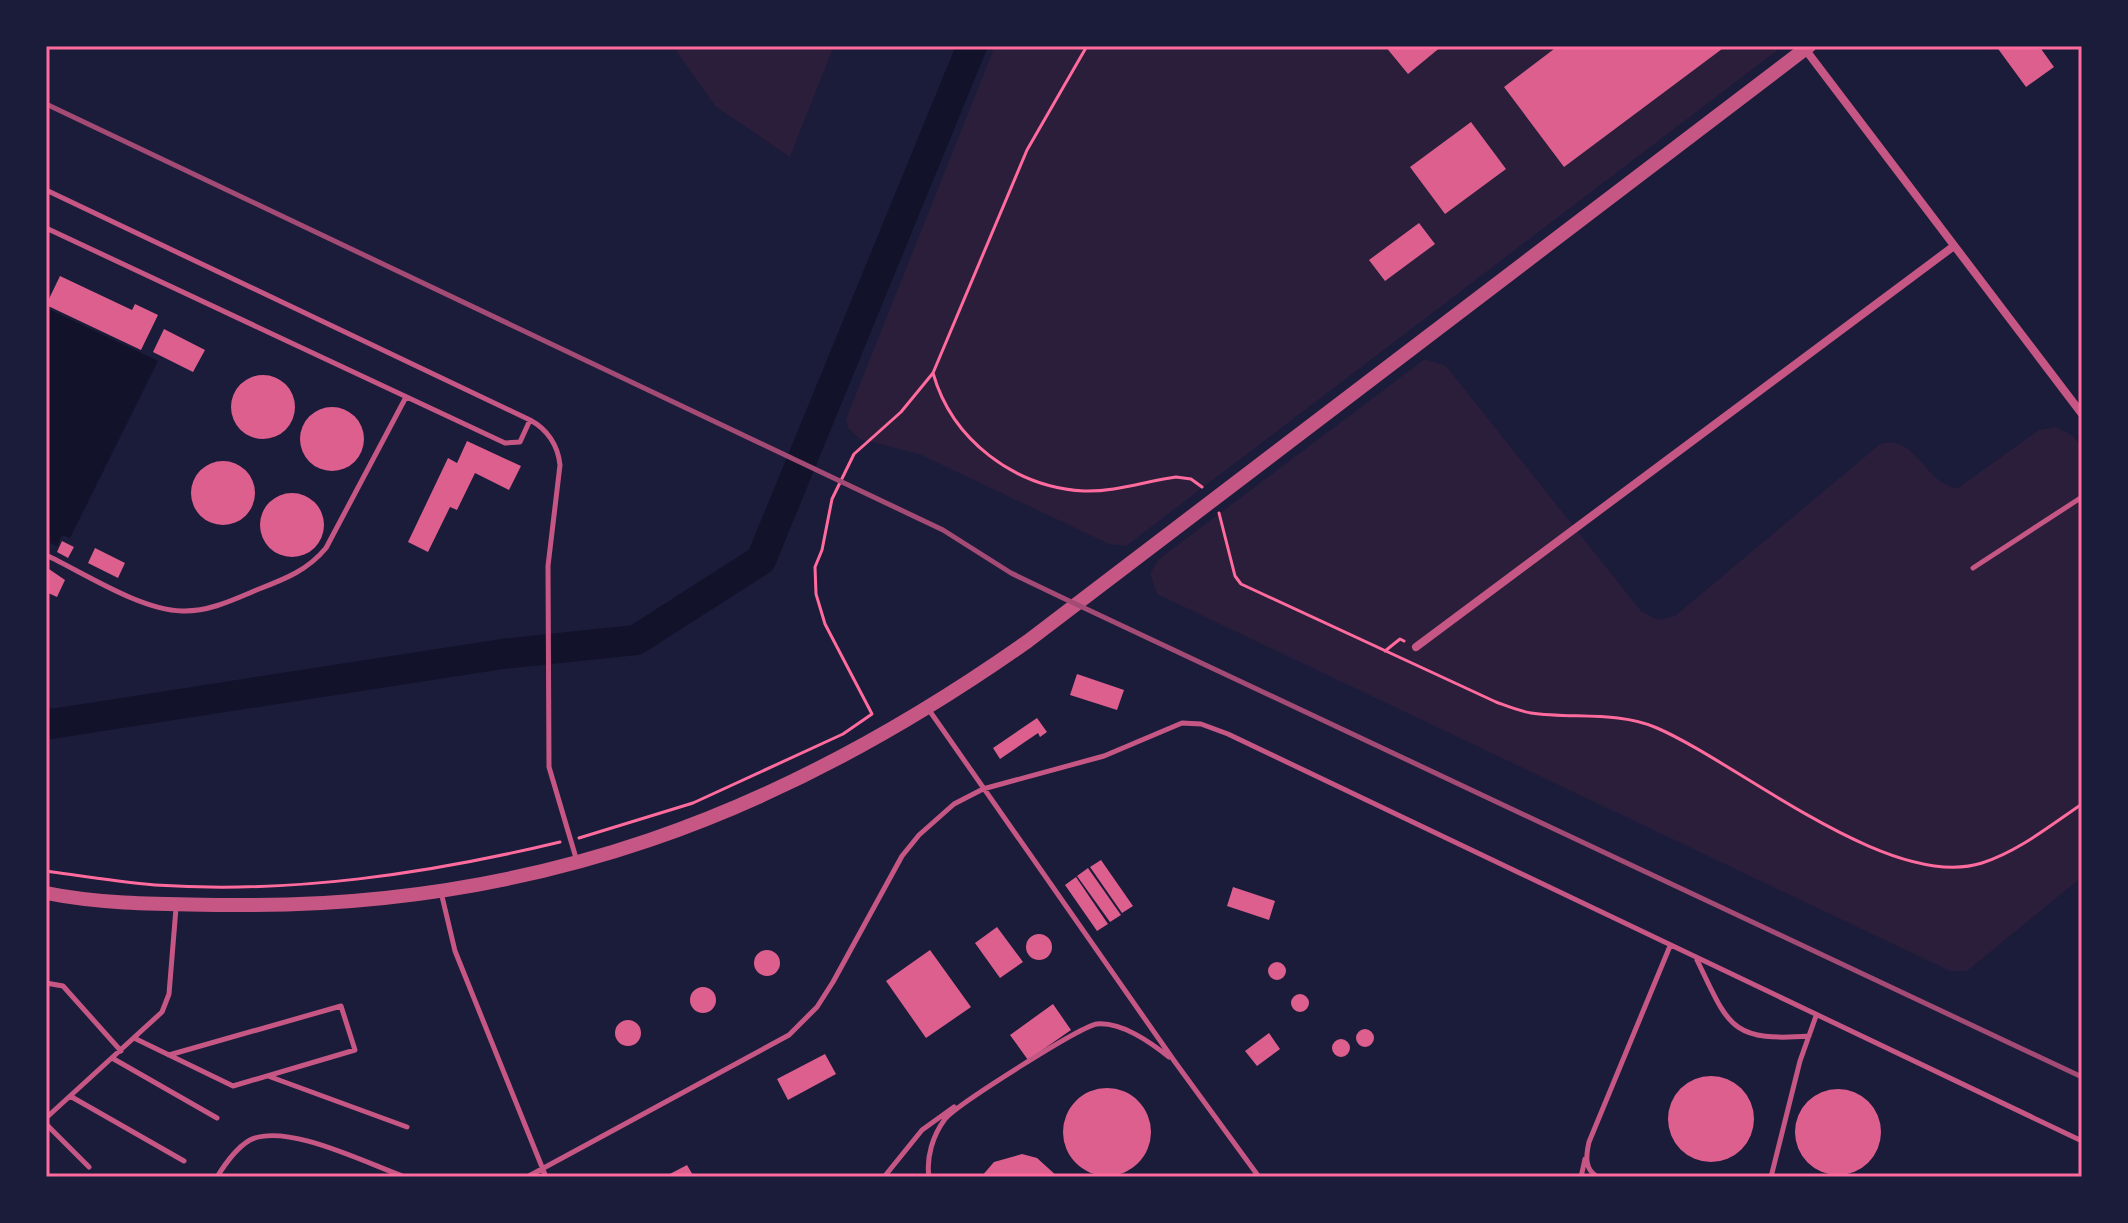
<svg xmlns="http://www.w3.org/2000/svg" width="2128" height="1223" font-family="'Source Serif 4',serif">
  <rect width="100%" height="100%" fill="#1b1b3a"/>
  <!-- green -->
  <path fill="#2a1e3b" d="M 673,46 L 834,46 L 790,157 L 715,106 Z
    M 995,46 L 1783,46 L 1126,546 L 1109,544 L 919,454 L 860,439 L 848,428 L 846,419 Z
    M 1425,359 L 1446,366 L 1641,611 L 1658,620 L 1675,616 L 1880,444 C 1916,433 1926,486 1958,488 L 2039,430 L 2056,427 L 2073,436 L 2082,448 L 2082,877 L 1967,971 L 1950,971 L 1157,594 L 1150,574 L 1159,559 Z"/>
  <!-- water -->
  <path fill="#12122b" d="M 46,308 L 158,361 L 70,538 L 62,535 L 57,546 L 46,541 Z"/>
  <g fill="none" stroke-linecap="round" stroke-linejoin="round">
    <!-- river -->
    <path stroke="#12122b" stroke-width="30" d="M 46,722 L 51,724 L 502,654 L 636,640 L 761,560 L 972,46"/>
  </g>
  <!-- building -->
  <path fill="#dd5f8e" d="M 1385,46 L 1442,46 L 1408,74 Z
    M 1558,46 L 1726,46 L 1564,167 L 1504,87 Z
    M 1996,46 L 2039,46 L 2054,67 L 2026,87 Z
    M 1471,122 L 1506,169 L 1445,214 L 1410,167 Z
    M 1419,223 L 1435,244 L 1385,281 L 1369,260 Z
    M 60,276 L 132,310 L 135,304 L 158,315 L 141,350 L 46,305 Z
    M 164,329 L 205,350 L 193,372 L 153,352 Z
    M231 407a32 32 0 1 1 64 0a32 32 0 1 1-64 0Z
    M300 439a32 32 0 1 1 64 0a32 32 0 1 1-64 0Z
    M 467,441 L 521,466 L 509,490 L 475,473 L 457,510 L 450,507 L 428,552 L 408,542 L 448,458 L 457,463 Z
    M191 493a32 32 0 1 1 64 0a32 32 0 1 1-64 0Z
    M260 525a32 32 0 1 1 64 0a32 32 0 1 1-64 0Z
    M 62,541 L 74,547 L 68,558 L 57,552 Z
    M 95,548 L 125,563 L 118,578 L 88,563 Z
    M 46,567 L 65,580 L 57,597 L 46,592 Z
    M 1077,674 L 1124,690 L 1117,710 L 1070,695 Z
    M 1037,718 L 1047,732 L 1040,737 L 1038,733 L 1000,759 L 993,748 Z
    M 1101,860 L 1133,906 L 1122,913 L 1090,867 Z
    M 1088,868 L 1121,915 L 1110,922 L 1077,876 Z
    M 1076,877 L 1108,924 L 1097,931 L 1065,885 Z
    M 1233,887 L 1275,901 L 1269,920 L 1227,906 Z
    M 997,927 L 1023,962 L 1000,978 L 975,943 Z
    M1026 947a13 13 0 1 1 26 0a13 13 0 1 1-26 0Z
    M 930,950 L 971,1007 L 926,1038 L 886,981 Z
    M754 963a13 13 0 1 1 26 0a13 13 0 1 1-26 0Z
    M1268 971a9 9 0 1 1 18 0a9 9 0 1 1-18 0Z
    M690 1000a13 13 0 1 1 26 0a13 13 0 1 1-26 0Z
    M1291 1003a9 9 0 1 1 18 0a9 9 0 1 1-18 0Z
    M 1053,1004 L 1071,1030 L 1028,1060 L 1010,1035 Z
    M615 1033a13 13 0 1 1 26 0a13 13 0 1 1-26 0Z
    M1356 1038a9 9 0 1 1 18 0a9 9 0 1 1-18 0Z
    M 1269,1033 L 1280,1049 L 1257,1066 L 1245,1051 Z
    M1332 1048a9 9 0 1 1 18 0a9 9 0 1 1-18 0Z
    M 825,1054 L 836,1074 L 788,1100 L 777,1079 Z
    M1668 1119a43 43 0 1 1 86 0a43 43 0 1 1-86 0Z
    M1063 1132a44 44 0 1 1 88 0a44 44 0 1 1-88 0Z
    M1795 1132a43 43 0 1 1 86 0a43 43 0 1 1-86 0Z
    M 1022,1154 L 1037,1158 L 1058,1177 L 981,1177 L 994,1162 Z
    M 687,1165 L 694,1177 L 664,1177 Z"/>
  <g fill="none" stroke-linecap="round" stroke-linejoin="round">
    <!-- path -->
    <path stroke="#ff6b9d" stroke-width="3" d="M 933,373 C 952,440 1014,487 1084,491 C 1115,492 1146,481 1176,477 L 1191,479 L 1202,487
      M 1219,513 L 1235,576 L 1241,584 L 1496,702 C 1507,706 1519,711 1531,713 C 1572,719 1618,711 1657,728 C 1740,764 1890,892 1982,863 C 2019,851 2051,825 2082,804
      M 1385,651 L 1400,639 L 1404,641
      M 579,838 L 693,803 L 843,734 L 872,714 L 825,624 L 816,594 L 815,567 L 822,550 L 832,499 L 854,454 L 901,412 L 933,373 L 1027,150 L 1087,46
      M 46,871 C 82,876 119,882 155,885 C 292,894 427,874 560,842"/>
    <!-- service -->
    <path stroke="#c65784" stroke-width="5" d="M 46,190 L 530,420
      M 46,228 L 505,443 L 520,442 L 530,420 C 547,429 558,445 560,465 L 548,566 L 549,767 L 576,858
      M 46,555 C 84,573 140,610 182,611 C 209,612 235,599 259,589 C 285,579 308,570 326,548 L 406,397
      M 1973,568 L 2082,497
      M 929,710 L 1175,1062 L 1259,1177
      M 441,892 L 455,951 L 546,1177
      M 1697,960 C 1729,1026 1730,1042 1809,1036
      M 46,983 L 63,986 L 121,1051
      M 134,1038 L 233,1086 L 355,1050 L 341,1006 L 169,1055
      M 112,1058 L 217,1118
      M 268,1076 L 407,1127
      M 70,1096 L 184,1161
      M 46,1118 L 162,1012 L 169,994 L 176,908
      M 46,1124 L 89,1167
      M 217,1177 C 225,1164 236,1148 250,1140 C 286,1122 368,1164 405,1177
      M 527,1177 L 789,1035 L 817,1007 L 833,982 L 902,856 L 919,835 L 954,804 L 983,789 L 1104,756 L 1182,723 L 1201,724 L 1228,734 L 2082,1141
      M 884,1177 L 922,1130 L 954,1107
      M 929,1177 C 926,1157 933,1135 945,1119 C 956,1105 1081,1026 1097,1024 C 1122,1022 1150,1042 1169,1057
      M 1581,1177 L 1585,1159
      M 1598,1177 C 1584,1170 1586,1155 1589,1142 L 1670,946
      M 1771,1177 L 1800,1061 L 1816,1016"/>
    <!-- minor -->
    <path stroke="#c65784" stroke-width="8" d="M 1805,49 L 2082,414
      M 1416,647 L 1954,246"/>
    <!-- tertiary -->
    <path stroke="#c65784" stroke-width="14" d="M 46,893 C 105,905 167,904 227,905 C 533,909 780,816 1028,641 L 1809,46"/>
    <!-- rail -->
    <path stroke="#a44b75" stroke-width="5" d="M 46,104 L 943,530 L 1011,573 L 1063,598 L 2082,1077"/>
  </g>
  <!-- border -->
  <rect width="2128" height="1223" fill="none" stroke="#1b1b3a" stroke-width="96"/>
  <rect x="48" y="48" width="2032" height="1127" fill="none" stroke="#ff6b9d" stroke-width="3"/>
</svg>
